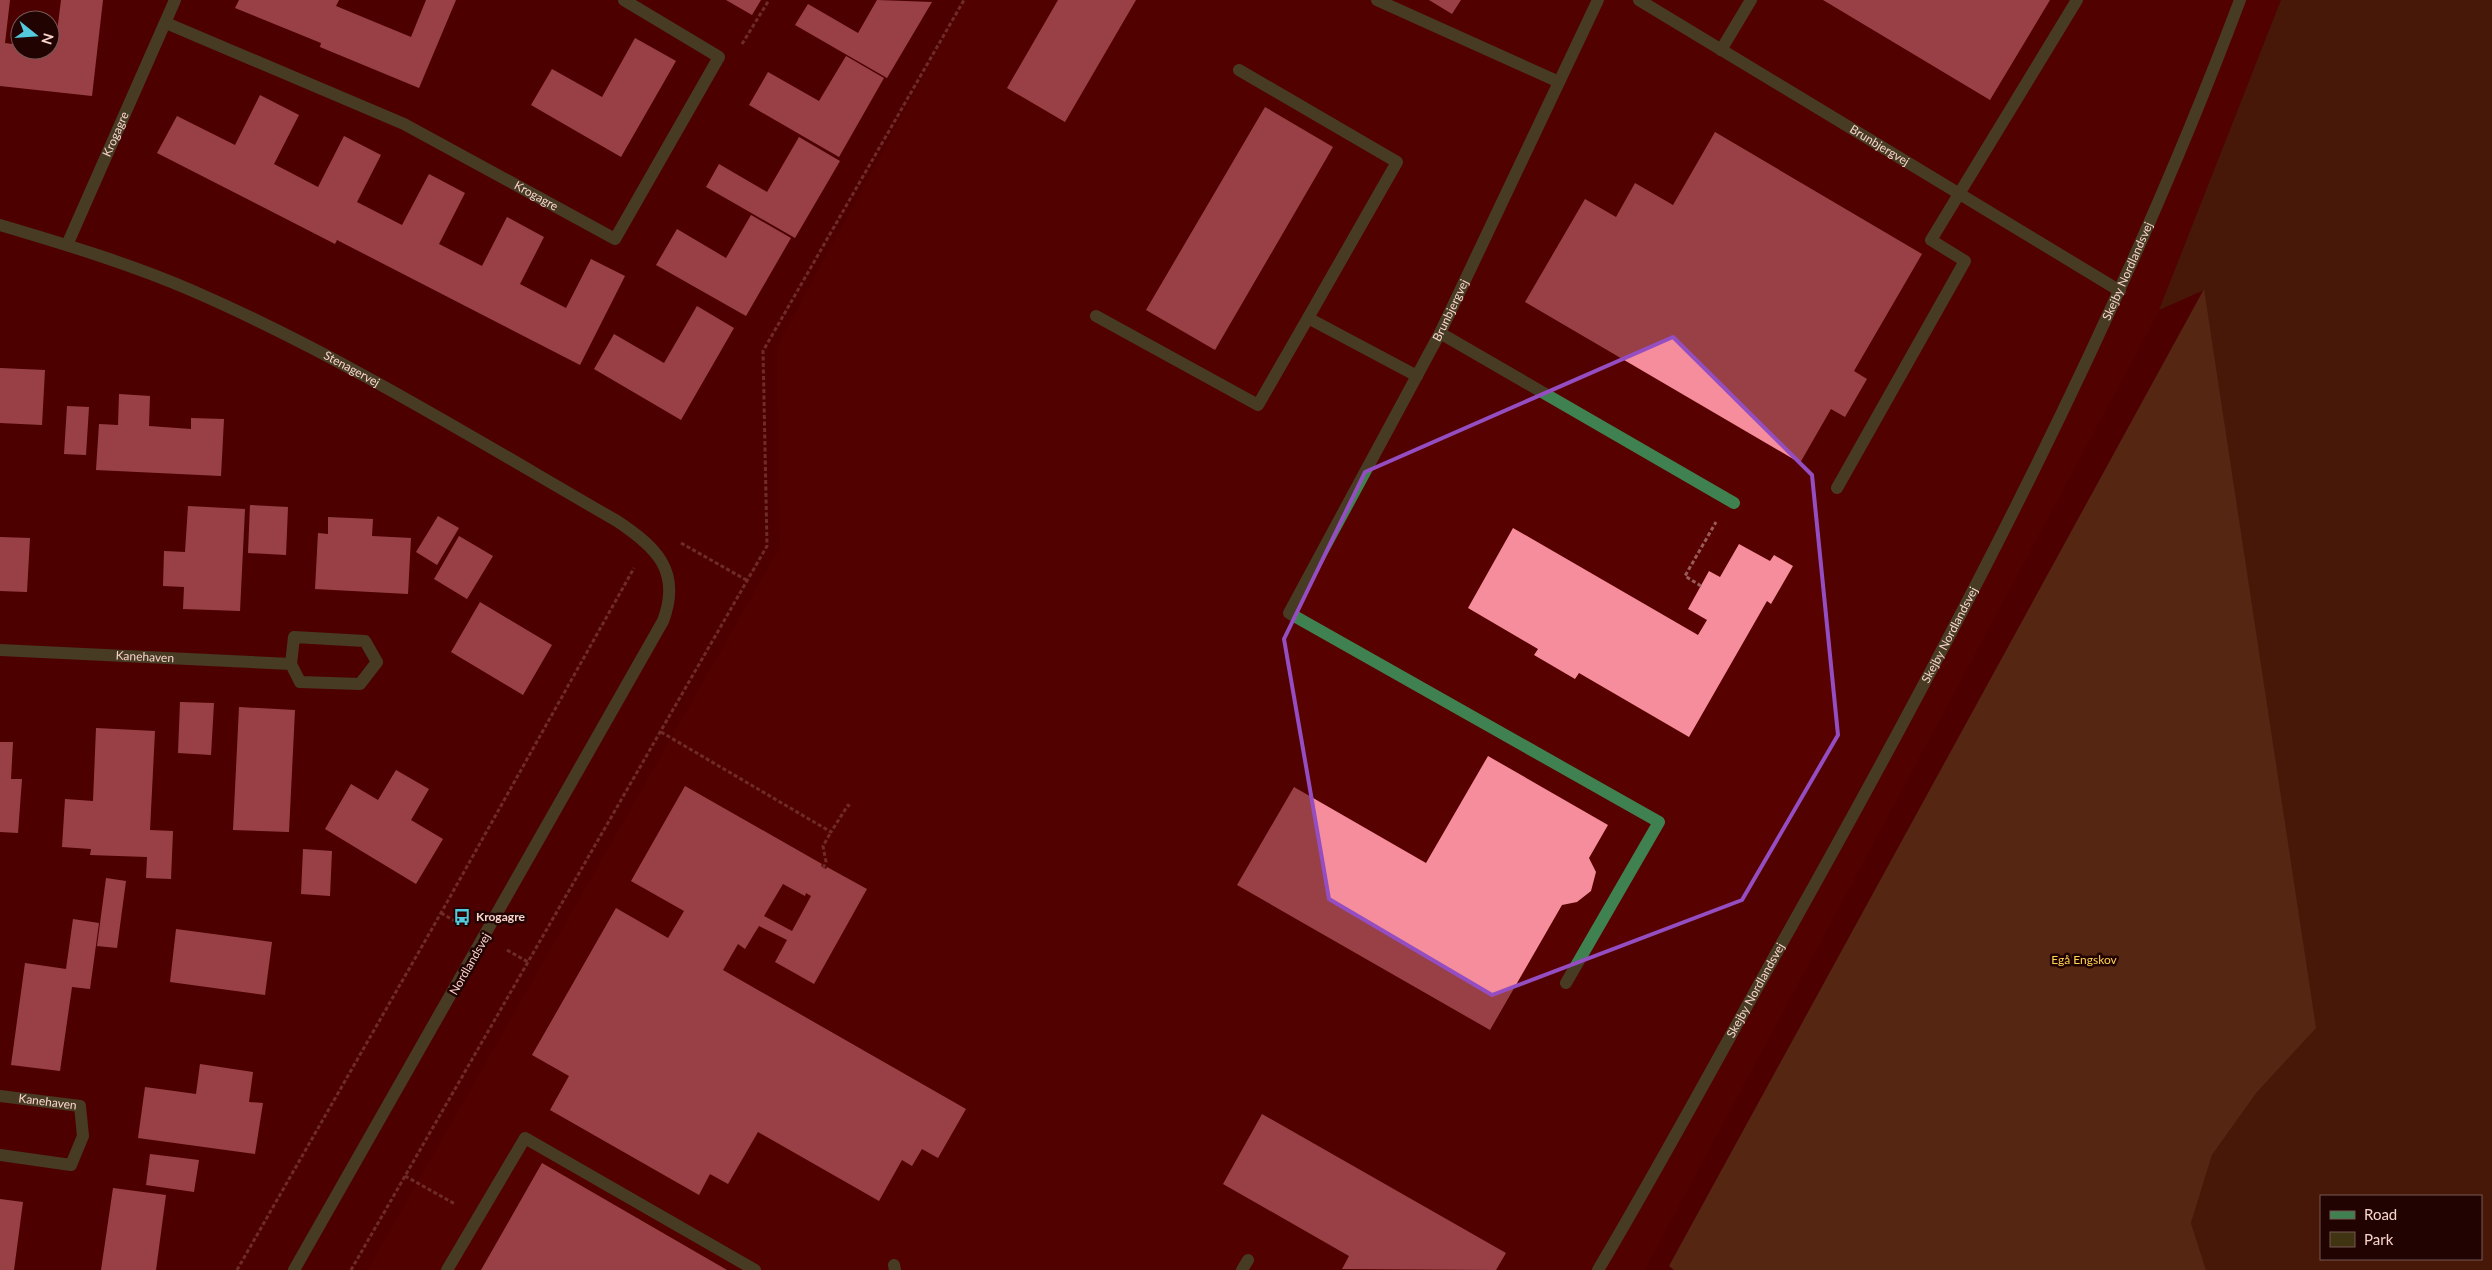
<svg xmlns="http://www.w3.org/2000/svg" width="2492" height="1270" font-family="Lato,sans-serif">
  <rect width="100%" height="100%" fill="#4d0200"/>
  <!-- built -->
  <path fill="#570100" d="M 965,0 L 2281,0 L 2159,310 L 1644,1270 L 368,1270 L 780,548 L 777,348 Z"/>
  <!-- green -->
  <path fill="#403413" fill-rule="evenodd" d="M 2281,0 L 2492,0 L 2492,1270 L 2206,1270 L 2191,1223 L 2212,1155 L 2257,1092 L 2204,290 L 2159,310 ZM 2321,1196 L 2481,1196 L 2481,1259 L 2321,1259 Z"/>
  <!-- forest -->
  <path fill="#615227" d="M 2204,289 L 2316,1028 L 2257,1092 L 2212,1155 L 2191,1223 L 2206,1270 L 1674,1270 L 1669,1266 Z"/>
  <!-- building -->
  <path fill="#f68d9d" fill-rule="evenodd" d="M 0,0 L 10,0 L 5,43 L 20,45 L 20,50 L 55,48 L 61,0 L 103,0 L 92,96 L 0,86 Z
    M 239,0 L 339,0 L 336,6 L 411,37 L 426,0 L 456,0 L 419,88 L 320,47 L 321,43 L 235,8 Z
    M 726,0 L 761,0 L 752,15 Z
    M 877,0 L 932,2 L 887,78 L 795,25 L 808,4 L 858,33 Z
    M 1058,0 L 1136,0 L 1065,122 L 1007,88 Z
    M 1429,0 L 1461,0 L 1452,14 Z
    M 1823,0 L 2050,0 L 1990,100 Z
    M 635,38 L 676,61 L 621,157 L 531,105 L 552,69 L 602,97 Z
    M 846,56 L 884,78 L 839,157 L 749,105 L 768,72 L 819,101 Z
    M 260,95 L 299,115 L 274,164 L 318,187 L 344,136 L 381,155 L 357,202 L 402,225 L 429,174 L 465,193 L 439,244 L 482,266 L 507,217 L 544,237 L 520,284 L 566,308 L 591,259 L 625,276 L 580,365 L 337,240 L 335,244 L 157,153 L 177,116 L 235,145 Z
    M 1265,107 L 1333,147 L 1215,350 L 1146,310 Z
    M 1715,132 L 1922,254 L 1854,371 L 1867,379 L 1845,417 L 1831,409 L 1800,463 L 1525,302 L 1585,199 L 1616,217 L 1635,183 L 1673,205 Z
    M 799,137 L 840,161 L 795,238 L 706,187 L 719,164 L 767,192 Z
    M 751,215 L 791,238 L 746,316 L 656,265 L 677,229 L 726,258 Z
    M 697,306 L 734,328 L 681,420 L 594,369 L 614,334 L 664,363 Z
    M 0,368 L 45,370 L 42,425 L 0,423 Z
    M 119,394 L 150,396 L 149,426 L 191,429 L 191,418 L 224,419 L 221,476 L 96,470 L 99,424 L 118,425 Z
    M 67,406 L 89,407 L 86,455 L 64,454 Z
    M 250,505 L 288,507 L 286,555 L 248,553 Z
    M 188,506 L 245,509 L 240,611 L 183,609 L 184,587 L 163,586 L 164,551 L 185,552 Z
    M 438,516 L 459,528 L 437,565 L 416,552 Z
    M 328,517 L 373,519 L 372,536 L 411,538 L 408,594 L 315,589 L 318,533 L 328,534 Z
    M 1513,528 L 1698,635 L 1707,620 L 1688,609 L 1709,571 L 1720,577 L 1739,544 L 1770,561 L 1774,555 L 1793,566 L 1771,604 L 1767,601 L 1689,737 L 1579,673 L 1575,679 L 1534,655 L 1538,649 L 1468,608 Z
    M 459,536 L 493,556 L 467,599 L 434,579 Z
    M 0,537 L 30,538 L 27,592 L 0,591 Z
    M 480,602 L 552,645 L 523,695 L 451,652 Z
    M 180,702 L 214,703 L 211,755 L 178,753 Z
    M 239,707 L 295,710 L 289,832 L 233,830 Z
    M 96,728 L 155,731 L 150,830 L 173,831 L 171,879 L 146,878 L 147,857 L 90,855 L 91,849 L 62,847 L 65,799 L 93,801 Z
    M 0,742 L 13,742 L 11,779 L 22,779 L 18,833 L 0,832 Z
    M 1488,756 L 1608,825 L 1589,858 L 1596,872 L 1591,891 L 1577,902 L 1562,905 L 1490,1030 L 1237,885 L 1294,787 L 1426,863 Z
    M 396,770 L 429,789 L 411,820 L 443,839 L 416,884 L 325,829 L 351,784 L 378,800 Z
    M 685,786 L 822,864 L 821,866 L 826,869 L 827,867 L 867,889 L 814,984 L 775,962 L 787,940 L 759,926 L 745,949 L 738,944 L 723,970 L 966,1109 L 938,1158 L 922,1149 L 912,1166 L 902,1160 L 879,1201 L 758,1132 L 728,1184 L 710,1174 L 699,1195 L 550,1110 L 569,1076 L 532,1055 L 616,908 L 668,938 L 684,911 L 631,881 ZM 783,884 L 805,896 L 806,893 L 811,896 L 792,931 L 764,916 Z
    M 303,849 L 332,851 L 330,896 L 301,894 Z
    M 106,878 L 126,881 L 117,948 L 97,946 Z
    M 73,919 L 99,923 L 90,989 L 72,987 L 60,1071 L 11,1065 L 25,963 L 66,969 Z
    M 176,929 L 272,942 L 265,995 L 170,982 Z
    M 200,1064 L 253,1072 L 249,1102 L 263,1103 L 255,1154 L 138,1138 L 145,1087 L 196,1094 Z
    M 1262,1114 L 1506,1253 L 1496,1270 L 1342,1269 L 1349,1256 L 1223,1184 Z
    M 150,1154 L 199,1160 L 194,1192 L 146,1185 Z
    M 542,1163 L 727,1270 L 481,1270 Z
    M 113,1188 L 166,1195 L 156,1270 L 101,1270 Z
    M 0,1199 L 23,1202 L 14,1270 L 0,1270 Z"/>
  <g fill="none" stroke-linecap="round" stroke-linejoin="round">
    <!-- path -->
    <path stroke="#985d59" stroke-width="3" stroke-dasharray="4 2.5" stroke-linecap="butt" d="M 742,44 L 769,0
      M 681,543 L 748,581
      M 1701,586 L 1685,576 L 1716,522
      M 661,732 L 831,832 L 848,805 L 851,808
      M 823,868 L 826,862 L 823,846 L 831,832
      M 441,913 L 460,924
      M 507,950 L 528,962
      M 405,1176 L 455,1204
      M 237,1270 L 441,913 L 634,568
      M 351,1270 L 767,546 L 763,351 L 964,0"/>
    <!-- minor -->
    <g stroke="#408151" stroke-width="12">
      <path d="M 1377,0 L 1559,82"/>
      <path id="s1" d="M 1639,0 L 2120,291"/>
      <path id="s2" d="M 166,23 L 404,124 L 615,239 L 719,57 L 624,0"/>
      <path d="M 1721,50 L 1751,0"/>
      <path d="M 1239,70 L 1397,162 L 1308,318 L 1417,376"/>
      <path id="s3" d="M 0,225 C 64,244 131,264 193,291 C 340,355 478,441 617,521 C 656,547 682,571 663,621 L 294,1270"/>
      <path id="s4" d="M 67,245 L 175,0"/>
      <path d="M 1096,316 L 1258,405 L 1308,318"/>
      <path d="M 1440,333 L 1734,503"/>
      <path d="M 1837,488 L 1965,261 L 1931,240 L 2077,0"/>
      <path d="M 294,637 L 365,641 L 377,662 L 360,684 L 300,682 L 291,664 Z"/>
      <path id="s5" d="M 0,650 L 291,664"/>
      <path id="s6" d="M 1566,983 L 1659,822 L 1289,613 L 1440,333 L 1598,0"/>
      <path id="s7" d="M 0,1096 L 80,1106 L 83,1136 L 71,1165 L 0,1155"/>
      <path d="M 894,1265 L 895,1270"/>
      <path d="M 447,1270 L 525,1138 L 755,1270"/>
      <path d="M 1242,1270 L 1248,1260"/>
      <path id="s8" d="M 1598,1270 C 1665,1157 1727,1041 1791,927 C 1959,627 2119,322 2240,0"/>
    </g>
  </g>
  <!-- marked area -->
  <path d="M0 0H2492V1270H0ZM 1673,337 L 1812,475 L 1838,735 L 1742,900 L 1492,995 L 1329,899 L 1284,639 L 1365,472 Z" fill="#4d0200" fill-opacity=".55" fill-rule="evenodd"/>
  <path fill="none" stroke="#944ec2" stroke-width="4" stroke-linejoin="round" d="M 1673,337 L 1812,475 L 1838,735 L 1742,900 L 1492,995 L 1329,899 L 1284,639 L 1365,472 Z"/>
  <!-- icons -->
  <defs>
    <g id="bus-bare" transform="scale(1.35)"><path d="M-5-6H5V4H4V6H2V4H-2V6H-4V4H-5ZM-3.5-4V0h7V-4ZM-3.5 1.2v1.5H-2V1.2ZM2 1.2v1.5H3.5V1.2Z" fill="#54cade" stroke="#210402" stroke-width="2.5" paint-order="stroke"/></g>
  </defs>
  <g fill-rule="evenodd">
    <use href="#bus-bare" x="462" y="917"/>
  </g>
  <g text-anchor="middle" stroke-width="5" stroke-linejoin="round" paint-order="stroke">
    <!-- street labels -->
    <g font-size="12" fill="#f9d4cd" stroke="#210402">
      <text dy="4" stroke="none"><textPath href="#s4" startOffset="121">Krogagre</textPath></text>
      <text dy="4" stroke="none"><textPath href="#s1" startOffset="281">Brunbjergvej</textPath></text>
      <text dy="4" stroke="none"><textPath href="#s2" startOffset="409">Krogagre</textPath></text>
      <text dy="4" stroke="none"><textPath href="#s8" startOffset="1131">Skejby Nordlandsvej</textPath></text>
      <text dy="4" stroke="none"><textPath href="#s6" startOffset="954">Brunbjergvej</textPath></text>
      <text dy="4" stroke="none"><textPath href="#s3" startOffset="381">Stenagervej</textPath></text>
      <text dy="4" stroke="none"><textPath href="#s8" startOffset="726">Skejby Nordlandsvej</textPath></text>
      <text dy="4" stroke="none"><textPath href="#s5" startOffset="145">Kanehaven</textPath></text>
      <text transform="translate(470 964) rotate(-60)" y="4">Nordlandsvej</text>
      <text dy="4" stroke="none"><textPath href="#s8" startOffset="321">Skejby Nordlandsvej</textPath></text>
      <text dy="4" stroke="none"><textPath href="#s7" startOffset="48">Kanehaven</textPath></text>
    </g>
    <!-- poi labels -->
    <g font-size="12" font-weight="bold" fill="#f9d4cd" stroke="#210402" text-anchor="start">
      <text x="476" y="921">Krogagre</text>
    </g>
    <!-- park labels -->
    <g font-size="12" fill="#ffd451" stroke="#210402">
      <text x="2084" y="964">Egå Engskov</text>
    </g>
  </g>
  <!-- legend -->
  <rect x="2320" y="1195" width="162" height="65" fill="#210402" stroke="#775753"/>
  <rect x="2330" y="1211" width="25" height="8" fill="#408151" stroke="#775753"/>
  <text x="2364" y="1220" font-size="15" fill="#f9d4cd">Road</text>
  <rect x="2330" y="1232" width="25" height="15" fill="#403413" stroke="#775753"/>
  <text x="2364" y="1245" font-size="15" fill="#f9d4cd">Park</text>
  <!-- north arrow -->
  <g transform="translate(35 35) rotate(107)"><circle r="24" fill="#210402" stroke="#775753"/>
  <path d="M0-4L9 19L0 12L-9 19Z" fill="#54cade"/>
  <text y="-8" font-size="14" font-weight="bold" text-anchor="middle" fill="#f9d4cd">N</text>
  </g>
</svg>
